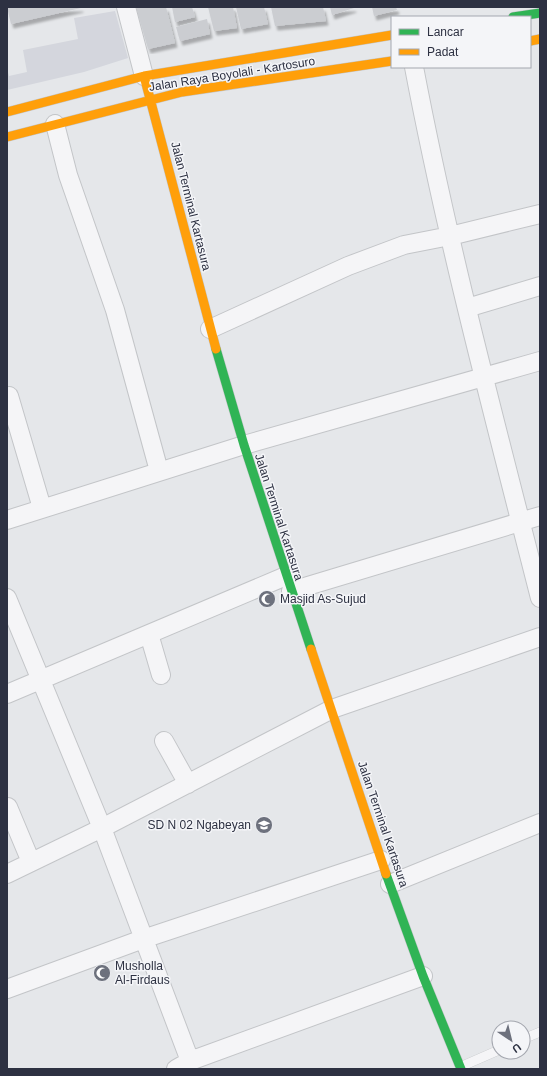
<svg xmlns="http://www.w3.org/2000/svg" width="547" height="1076" font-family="Arial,sans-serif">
  <defs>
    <filter id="shadow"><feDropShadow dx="2.5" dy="4.5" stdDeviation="1" flood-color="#0004"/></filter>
  </defs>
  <rect width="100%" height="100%" fill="#e5e7ea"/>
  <!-- built -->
  <path fill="#d4d6dd" d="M 115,11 L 128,58 L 84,72 L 7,90 L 7,69 L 9,76 L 27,72 L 23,50 L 78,39 L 74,18 Z"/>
  <!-- building -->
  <path fill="#cbcdd1" filter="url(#shadow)" d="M 7,7 L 81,7 L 81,8 L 11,24 Z
    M 136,7 L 166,7 L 175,43 L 148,49 Z
    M 172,7 L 192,7 L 195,17 L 175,22 Z
    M 208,7 L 233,7 L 237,28 L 214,31 Z
    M 236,7 L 264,7 L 268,24 L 241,29 Z
    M 271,7 L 323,7 L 326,21 L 275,26 Z
    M 330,7 L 354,7 L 354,8 L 332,15 Z
    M 372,7 L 396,7 L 397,10 L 374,16 Z
    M 207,19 L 210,34 L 180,41 L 176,27 Z"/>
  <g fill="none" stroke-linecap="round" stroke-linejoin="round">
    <!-- lane casing -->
    <g stroke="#c3c5c8" stroke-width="10">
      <path id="lane" d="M 523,1039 L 540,1032
        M 460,1067 L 499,1050"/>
    </g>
    <!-- street casing -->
    <g stroke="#c3c5c8" stroke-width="20">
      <path id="street" d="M 126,7 L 144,76
        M 414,67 C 448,246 495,421 540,598
        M 55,124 L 68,175 L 115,310 L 159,471
        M 467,308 L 540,286
        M 210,329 L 348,266 L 404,245 L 450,236 L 540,214
        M 9,396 L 42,508
        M 7,520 L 244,445 L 540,361
        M 291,591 L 540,516
        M 7,598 L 102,828 L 190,1061
        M 149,634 L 161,675
        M 7,694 L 286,576
        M 164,741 L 188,784
        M 8,807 L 31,862
        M 7,874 L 102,828 L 332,709 L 540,637
        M 390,884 L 540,823
        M 7,989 L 143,939 L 381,860
        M 176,1069 L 190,1061 L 423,976"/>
    </g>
    <!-- fast casing -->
    <g stroke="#c3c5c8" stroke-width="10">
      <path id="fast" d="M 513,17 L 540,13
        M 216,349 L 244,445 L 311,649
        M 386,874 L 423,976 L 461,1069"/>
    </g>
    <!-- slow casing -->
    <g stroke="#c3c5c8" stroke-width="10">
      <path id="slow" d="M 530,41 L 540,39
        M 144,76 L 216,349
        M 7,112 L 144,76 L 392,35
        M 7,137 L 182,92 L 392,61
        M 311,649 L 386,874"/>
    </g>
    <!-- lane -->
    <use href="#lane" stroke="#f5f5f7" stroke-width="9"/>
    <!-- street -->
    <use href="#street" stroke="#f5f5f7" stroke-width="18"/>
    <!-- fast -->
    <use href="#fast" stroke="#30b455" stroke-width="9"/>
    <!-- slow -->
    <use href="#slow" stroke="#ff9f0a" stroke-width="9"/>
  </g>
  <!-- icons -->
  <defs>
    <g id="mosque-disc" transform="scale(0.9)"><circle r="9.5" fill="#6d717d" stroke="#f4f5f8"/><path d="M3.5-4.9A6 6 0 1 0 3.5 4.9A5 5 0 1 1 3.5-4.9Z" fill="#fff"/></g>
    <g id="school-disc" transform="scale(0.9)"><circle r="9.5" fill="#6d717d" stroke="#f4f5f8"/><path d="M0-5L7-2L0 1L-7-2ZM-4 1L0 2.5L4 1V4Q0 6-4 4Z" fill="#fff"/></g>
  </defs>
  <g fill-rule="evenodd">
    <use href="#mosque-disc" x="267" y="599"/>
    <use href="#school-disc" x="264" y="825"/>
    <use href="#mosque-disc" x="102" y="973"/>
  </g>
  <g text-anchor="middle" stroke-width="3" stroke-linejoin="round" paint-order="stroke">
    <!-- street labels -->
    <g font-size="12" fill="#2d3142" stroke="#f4f5f8">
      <text transform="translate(232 74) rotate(-9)" y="4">Jalan Raya Boyolali - Kartosuro</text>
      <text transform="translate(191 206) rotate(76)" y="4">Jalan Terminal Kartasura</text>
      <text transform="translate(279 517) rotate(72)" y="4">Jalan Terminal Kartasura</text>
      <text transform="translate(383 824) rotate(71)" y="4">Jalan Terminal Kartasura</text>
    </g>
    <!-- poi labels -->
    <g font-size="12" fill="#2d3142" stroke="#f4f5f8" text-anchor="start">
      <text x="280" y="603">Masjid As-Sujud</text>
      <text x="251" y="829" text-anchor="end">SD N 02 Ngabeyan</text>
      <text x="115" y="970">Musholla<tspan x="115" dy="14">Al-Firdaus</tspan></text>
    </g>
  </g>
  <!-- border -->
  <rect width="547" height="1076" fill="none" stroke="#2d3142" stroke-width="16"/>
  <!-- legend -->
  <rect x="391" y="16" width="140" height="52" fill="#f4f5f8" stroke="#a4a7af"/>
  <rect x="399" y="29" width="20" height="6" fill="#30b455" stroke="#a4a7af"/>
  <text x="427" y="36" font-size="12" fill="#2d3142">Lancar</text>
  <rect x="399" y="49" width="20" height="6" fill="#ff9f0a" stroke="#a4a7af"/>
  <text x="427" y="56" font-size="12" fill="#2d3142">Padat</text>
  <!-- north arrow -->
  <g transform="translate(511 1040) rotate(145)"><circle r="19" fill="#f4f5f8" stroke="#a4a7af"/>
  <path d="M0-3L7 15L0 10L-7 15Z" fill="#6d717d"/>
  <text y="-6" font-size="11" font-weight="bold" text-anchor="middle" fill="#2d3142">U</text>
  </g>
</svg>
